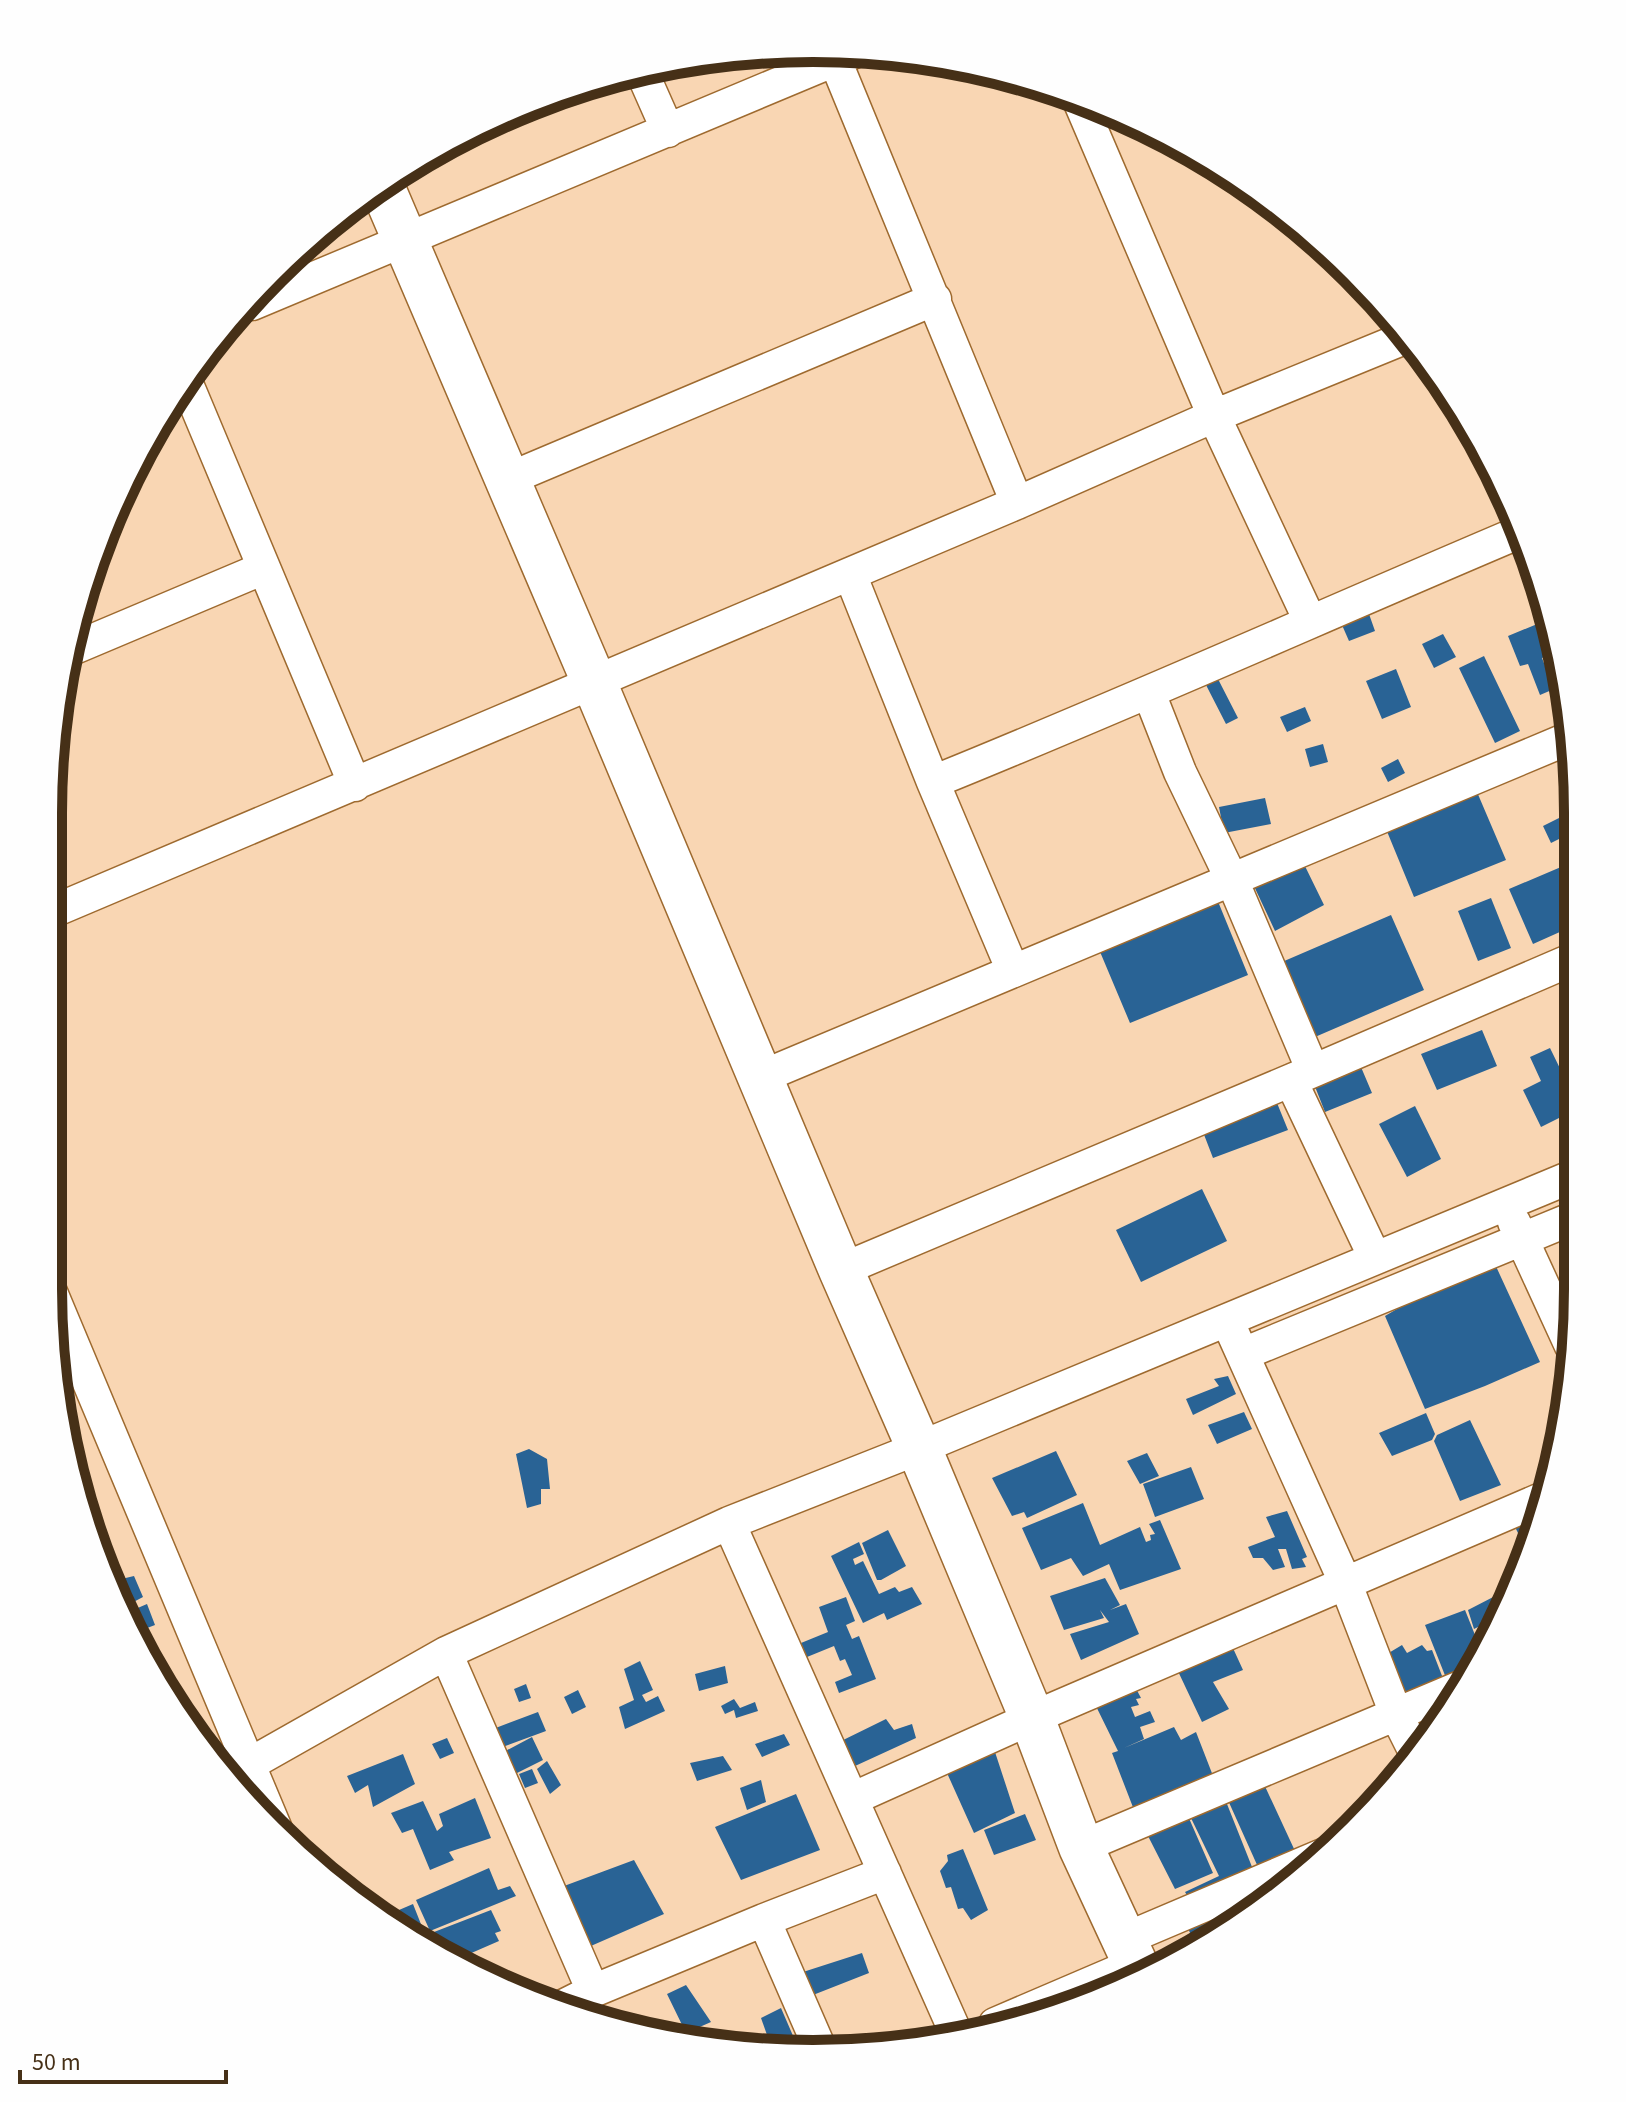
<svg xmlns="http://www.w3.org/2000/svg" width="1626" height="2102" font-family="'Source Sans 3',sans-serif">
  <rect width="100%" height="100%" fill="#f9d6b3"/>
  <!-- building -->
  <path fill="#296395" d="M 1369,614 L 1375,631 L 1349,641 L 1342,625 Z
    M 1542,622 L 1554,653 L 1542,658 L 1554,689 L 1540,695 L 1528,664 L 1520,666 L 1508,636 Z
    M 1443,634 L 1456,657 L 1434,668 L 1422,644 Z
    M 1484,656 L 1520,731 L 1495,743 L 1459,668 Z
    M 1396,669 L 1411,707 L 1382,719 L 1366,681 Z
    M 1218,679 L 1238,718 L 1226,724 L 1206,685 Z
    M 1305,707 L 1311,721 L 1287,732 L 1280,717 Z
    M 1323,744 L 1328,762 L 1310,767 L 1305,749 Z
    M 1398,759 L 1405,773 L 1388,782 L 1381,768 Z
    M 1477,792 L 1506,860 L 1414,897 L 1386,829 Z
    M 1265,798 L 1271,824 L 1224,833 L 1219,807 Z
    M 1567,814 L 1571,822 L 1571,833 L 1551,843 L 1543,826 Z
    M 1302,860 L 1324,905 L 1275,931 L 1253,884 Z
    M 1568,864 L 1571,871 L 1571,927 L 1533,944 L 1509,889 Z
    M 1491,898 L 1511,948 L 1478,961 L 1458,911 Z
    M 1217,899 L 1248,975 L 1130,1023 L 1098,947 Z
    M 1391,915 L 1424,990 L 1308,1040 L 1275,965 Z
    M 1482,1030 L 1497,1066 L 1437,1090 L 1421,1054 Z
    M 1550,1048 L 1571,1091 L 1571,1112 L 1541,1127 L 1523,1090 L 1541,1081 L 1530,1057 Z
    M 1358,1060 L 1372,1093 L 1325,1112 L 1312,1079 Z
    M 1277,1103 L 1288,1130 L 1213,1158 L 1203,1132 Z
    M 1415,1106 L 1441,1159 L 1407,1177 L 1379,1124 Z
    M 1202,1189 L 1227,1241 L 1141,1282 L 1116,1230 Z
    M 1494,1262 L 1540,1362 L 1485,1386 L 1425,1409 L 1385,1316 L 1438,1285 Z
    M 1228,1376 L 1236,1394 L 1193,1415 L 1186,1399 L 1219,1386 L 1214,1379 Z
    M 1244,1412 L 1252,1429 L 1217,1444 L 1208,1425 Z
    M 1426,1413 L 1435,1434 L 1432,1440 L 1392,1456 L 1379,1433 Z
    M 1470,1420 L 1501,1485 L 1460,1501 L 1434,1441 L 1437,1435 Z
    M 529,1449 L 547,1459 L 550,1489 L 541,1489 L 541,1504 L 527,1508 L 516,1454 Z
    M 1056,1451 L 1077,1495 L 1027,1518 L 1024,1512 L 1012,1516 L 992,1478 Z
    M 1147,1453 L 1159,1476 L 1140,1484 L 1127,1461 Z
    M 1191,1467 L 1204,1499 L 1155,1517 L 1143,1484 Z
    M 1083,1503 L 1100,1545 L 1140,1527 L 1146,1542 L 1151,1540 L 1150,1535 L 1155,1534 L 1149,1524 L 1160,1520 L 1181,1569 L 1120,1590 L 1109,1564 L 1083,1576 L 1071,1558 L 1041,1570 L 1022,1528 Z
    M 1537,1509 L 1541,1517 L 1537,1535 L 1528,1553 L 1512,1521 Z
    M 1287,1511 L 1307,1557 L 1302,1559 L 1306,1567 L 1292,1569 L 1286,1549 L 1278,1549 L 1285,1567 L 1273,1570 L 1263,1558 L 1253,1558 L 1248,1547 L 1275,1537 L 1266,1517 Z
    M 888,1530 L 906,1566 L 881,1580 L 877,1580 L 862,1543 Z
    M 859,1542 L 864,1554 L 853,1559 L 855,1565 L 863,1561 L 879,1594 L 895,1587 L 899,1592 L 912,1587 L 922,1604 L 887,1620 L 884,1613 L 863,1623 L 831,1556 Z
    M 134,1576 L 143,1597 L 124,1607 L 113,1581 Z
    M 1105,1578 L 1120,1605 L 1110,1610 L 1126,1604 L 1139,1634 L 1081,1660 L 1070,1634 L 1109,1622 L 1100,1610 L 1104,1618 L 1064,1630 L 1050,1596 Z
    M 1499,1594 L 1504,1602 L 1482,1647 L 1477,1635 L 1489,1629 L 1484,1624 L 1474,1629 L 1468,1610 Z
    M 846,1597 L 855,1621 L 846,1625 L 852,1639 L 859,1636 L 876,1679 L 839,1693 L 835,1682 L 852,1675 L 845,1659 L 840,1661 L 834,1646 L 807,1657 L 801,1643 L 828,1632 L 819,1607 Z
    M 147,1604 L 155,1625 L 134,1633 L 126,1613 Z
    M 1465,1610 L 1481,1650 L 1465,1682 L 1450,1688 L 1425,1625 Z
    M 1402,1645 L 1407,1653 L 1422,1645 L 1427,1651 L 1432,1650 L 1444,1681 L 1430,1688 L 1426,1684 L 1417,1687 L 1425,1696 L 1408,1702 L 1387,1654 Z
    M 1232,1646 L 1243,1670 L 1213,1682 L 1229,1709 L 1202,1722 L 1176,1667 Z
    M 640,1661 L 653,1690 L 642,1695 L 646,1702 L 658,1696 L 665,1711 L 625,1729 L 619,1707 L 634,1700 L 624,1669 Z
    M 725,1666 L 728,1683 L 699,1691 L 695,1674 Z
    M 1132,1681 L 1141,1698 L 1136,1699 L 1139,1705 L 1131,1707 L 1135,1717 L 1150,1711 L 1155,1722 L 1140,1727 L 1144,1739 L 1124,1748 L 1174,1727 L 1181,1740 L 1196,1732 L 1215,1781 L 1136,1815 L 1112,1753 L 1118,1751 L 1091,1696 Z
    M 526,1684 L 531,1698 L 519,1702 L 514,1689 Z
    M 578,1690 L 586,1707 L 572,1714 L 564,1697 Z
    M 734,1699 L 740,1708 L 755,1702 L 758,1711 L 736,1718 L 734,1710 L 725,1714 L 721,1706 Z
    M 1455,1703 L 1449,1714 L 1428,1739 L 1420,1718 Z
    M 538,1712 L 546,1731 L 500,1748 L 493,1729 Z
    M 886,1719 L 894,1730 L 912,1724 L 916,1738 L 842,1772 L 831,1746 Z
    M 784,1734 L 790,1745 L 762,1757 L 755,1744 Z
    M 532,1737 L 543,1760 L 507,1778 L 496,1756 Z
    M 447,1738 L 454,1753 L 440,1759 L 432,1744 Z
    M 995,1752 L 1015,1813 L 974,1833 L 947,1773 Z
    M 403,1754 L 415,1784 L 373,1807 L 368,1785 L 355,1793 L 347,1776 Z
    M 723,1756 L 732,1770 L 697,1781 L 690,1763 Z
    M 547,1761 L 561,1785 L 550,1794 L 537,1769 Z
    M 532,1769 L 538,1783 L 525,1788 L 519,1774 Z
    M 761,1780 L 766,1802 L 747,1810 L 740,1788 Z
    M 1263,1782 L 1295,1851 L 1258,1867 L 1227,1798 Z
    M 796,1794 L 820,1850 L 741,1880 L 715,1827 Z
    M 475,1798 L 491,1838 L 449,1852 L 454,1860 L 430,1870 L 413,1829 L 402,1833 L 391,1813 L 423,1801 L 437,1831 L 443,1826 L 439,1814 Z
    M 1225,1799 L 1256,1877 L 1192,1903 L 1185,1892 L 1219,1876 L 1191,1818 Z
    M 1025,1814 L 1036,1840 L 994,1855 L 984,1830 Z
    M 1188,1816 L 1213,1873 L 1175,1889 L 1148,1836 Z
    M 963,1849 L 988,1910 L 971,1920 L 963,1908 L 958,1909 L 951,1887 L 946,1888 L 940,1871 L 948,1861 L 947,1855 Z
    M 634,1860 L 664,1914 L 584,1949 L 556,1889 Z
    M 489,1868 L 498,1890 L 510,1886 L 516,1896 L 430,1931 L 416,1900 Z
    M 1268,1893 L 1270,1899 L 1238,1925 L 1231,1929 L 1224,1911 Z
    M 413,1904 L 432,1952 L 385,1916 Z
    M 1219,1909 L 1228,1925 L 1210,1932 L 1213,1937 L 1196,1946 L 1186,1924 Z
    M 491,1910 L 501,1931 L 495,1933 L 499,1941 L 453,1961 L 438,1955 L 432,1938 L 434,1932 Z
    M 862,1953 L 869,1973 L 813,1995 L 803,1972 Z
    M 686,1985 L 711,2022 L 686,2033 L 667,1994 Z
    M 781,2008 L 800,2052 L 772,2049 L 761,2018 Z"/>
  <g fill="none" stroke-linecap="round" stroke-linejoin="round">
    <!-- street casing -->
    <g stroke="#9e6a2f" stroke-width="35">
      <path id="street" d="M 835,60 L 1017,503
        M 641,70 L 668,131
        M 1078,98 L 1214,416 L 1310,621
        M 252,304 L 854,52
        M 187,384 L 355,785
        M 508,479 L 935,299
        M 850,574 L 933,782 L 1013,971
        M 72,649 L 264,568
        M 1149,693 L 1180,772 L 1232,880 L 1313,1071
        M 933,782 C 1131,702 1324,615 1520,532
        M 49,913 L 1017,503 L 1214,416 L 1407,337
        M 761,1077 L 1572,737
        M 1291,1081 L 1375,1258
        M 1514,1222 L 1571,1346
        M 841,1270 L 1313,1071 L 1571,960
        M 48,1285 L 278,1834
        M 1227,1320 L 1345,1582 L 1396,1714 L 1416,1754
        M 1243,1354 L 1571,1219
        M 729,1523 L 955,2031
        M 446,1653 L 593,1991
        M 229,1774 L 248,1765 L 446,1653 L 729,1523 L 919,1448 L 1571,1177
        M 852,1799 L 1032,1718 L 1546,1497
        M 1081,1847 L 1463,1686
        M 764,1920 L 822,2053
        M 1125,1939 L 1325,1854
        M 563,2006 L 593,1991 L 764,1920 L 885,1873
        M 995,2024 L 1135,1964"/>
    </g>
    <!-- secondary casing -->
    <g stroke="#9e6a2f" stroke-width="47">
      <path id="secondary" d="M 381,184 L 594,682 L 841,1270 L 919,1448 L 1032,1718 L 1081,1847 L 1140,1974"/>
    </g>
    <!-- street -->
    <use href="#street" stroke="#fff" stroke-width="32"/>
    <!-- secondary -->
    <use href="#secondary" stroke="#fff" stroke-width="44"/>
  </g>
  <!-- crop -->
  <path d="M0 0H1626V2102H0ZM813 62H813A751 751 0 0 1 1564 813V1289A751 751 0 0 1 813 2040H813A751 751 0 0 1 62 1289V813A751 751 0 0 1 813 62Z" fill="#fefefe" fill-rule="evenodd"/>
  <path fill="none" stroke="#463017" stroke-width="10" d="M813 62H813A751 751 0 0 1 1564 813V1289A751 751 0 0 1 813 2040H813A751 751 0 0 1 62 1289V813A751 751 0 0 1 813 62Z"/>
  <!-- scale -->
  <path d="M20 2070v12h206v-12" fill="none" stroke="#463017" stroke-width="4"/>
  <text x="32" y="2070" font-size="24" fill="#463017" stroke="#fefefe" stroke-width="6" paint-order="stroke">50 m</text>
</svg>
